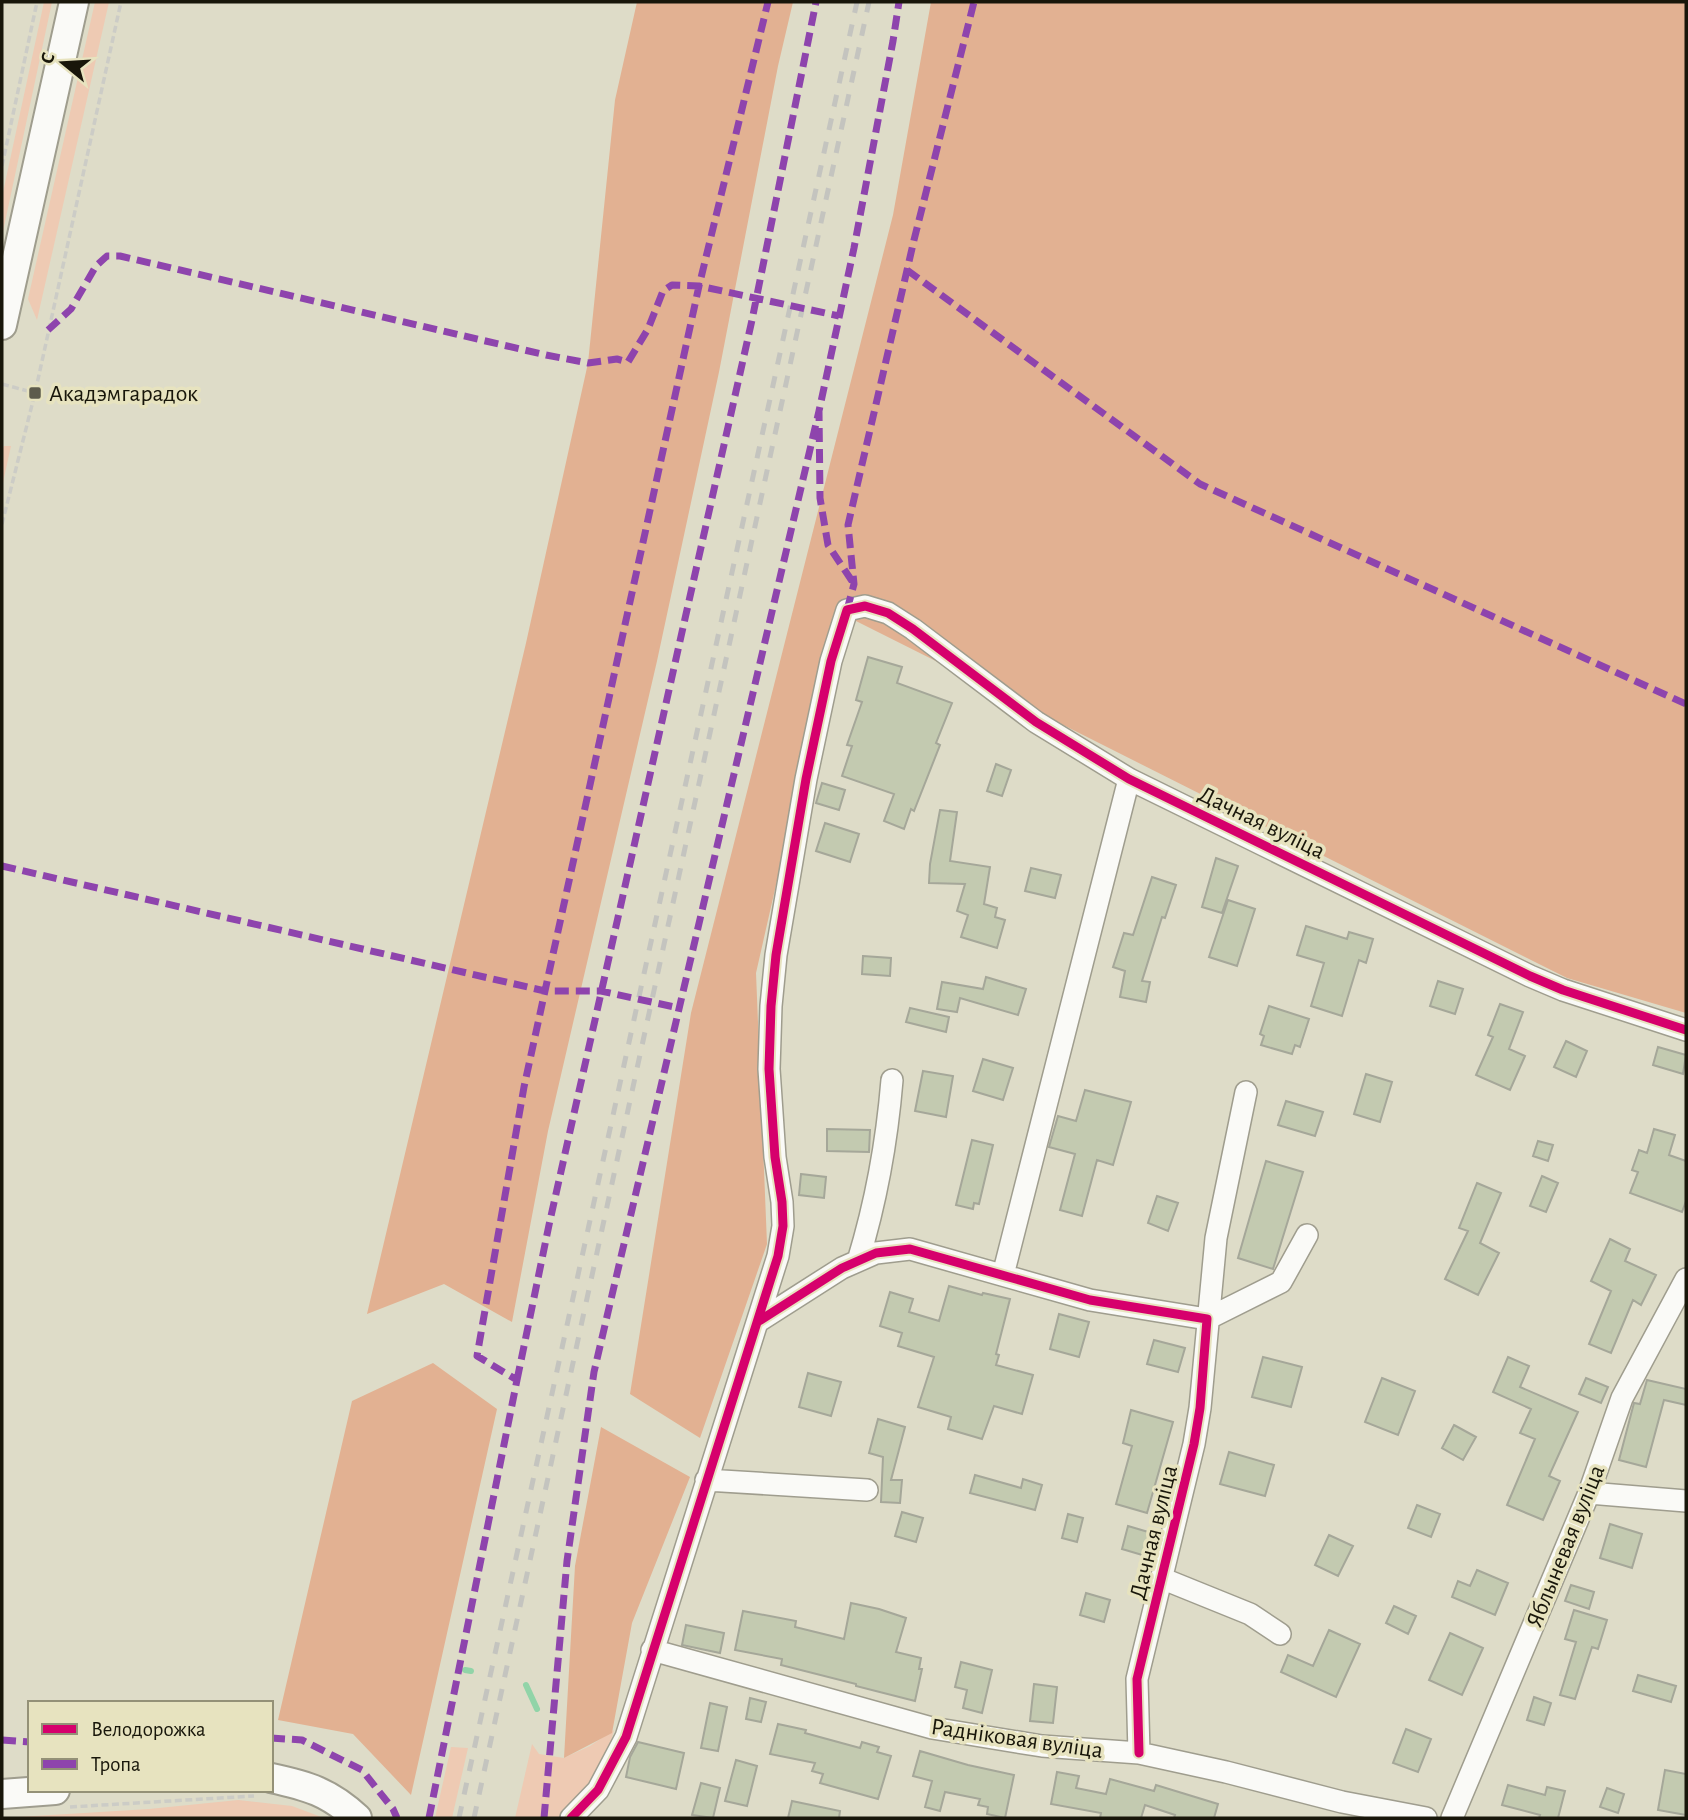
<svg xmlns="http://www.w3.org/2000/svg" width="1688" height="1820" font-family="'Alegreya Sans',sans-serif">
  <rect width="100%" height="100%" fill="#dedcc8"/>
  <!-- green -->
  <path fill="#eecab3" d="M 44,2 L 52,2 L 2,236 L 2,197 Z
    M 95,2 L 109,2 L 37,320 L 28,299 Z
    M 4,446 L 11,446 L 2,487 L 2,450 Z
    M 614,1730 L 606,1758 L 589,1783 L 559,1818 L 515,1818 L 532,1744 L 539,1754 L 564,1758 L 590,1746 Z
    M 451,1747 L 468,1748 L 452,1818 L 435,1818 Z
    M 238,1800 L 292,1806 L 324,1818 L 2,1818 L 149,1809 Z"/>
  <!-- forest -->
  <path fill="#e2b192" d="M 637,2 L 793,2 L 778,66 L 719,372 L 657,661 L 548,1131 L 512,1322 L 444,1284 L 367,1314 L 526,643 L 588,363 L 615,100 Z
    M 931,2 L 1686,2 L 1686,1013 L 1567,978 L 838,612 L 756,973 L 767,1244 L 700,1438 L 630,1394 L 691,1013 L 893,215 Z
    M 433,1363 L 497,1409 L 411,1795 L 353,1734 L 278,1720 L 352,1401 Z
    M 601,1427 L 690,1477 L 632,1623 L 612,1733 L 564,1758 L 575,1566 Z"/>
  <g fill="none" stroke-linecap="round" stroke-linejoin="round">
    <!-- stream -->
    <path stroke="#91d4a8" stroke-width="6" d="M 465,1670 L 471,1671
      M 526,1685 L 537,1709"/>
  </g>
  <!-- building -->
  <path fill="#c3cab0" stroke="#a5a799" stroke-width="2" d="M 868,657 L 902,667 L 897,683 L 952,703 L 936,743 L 940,745 L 914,811 L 911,809 L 904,829 L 884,821 L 894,794 L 842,776 L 852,746 L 847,745 L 862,702 L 856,700 Z
    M 996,764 L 1011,770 L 1002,796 L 987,791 Z
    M 822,783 L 845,790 L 839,810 L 816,803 Z
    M 940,810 L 957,812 L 950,861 L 990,867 L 984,904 L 997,908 L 995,917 L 1005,920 L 997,948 L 961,937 L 968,915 L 957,911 L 965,884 L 929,883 L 930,864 Z
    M 825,823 L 859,834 L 850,862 L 816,851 Z
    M 1216,858 L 1238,866 L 1222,913 L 1202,907 Z
    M 1031,868 L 1061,875 L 1055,898 L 1025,891 Z
    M 1152,877 L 1176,885 L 1165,918 L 1162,917 L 1142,981 L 1150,982 L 1146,1002 L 1120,997 L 1125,971 L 1113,967 L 1124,933 L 1133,935 Z
    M 1228,900 L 1255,909 L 1237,966 L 1209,957 Z
    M 1306,926 L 1347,939 L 1349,932 L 1373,939 L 1366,963 L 1359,960 L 1342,1016 L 1311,1006 L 1324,963 L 1297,955 Z
    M 863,956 L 891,958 L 890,976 L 862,974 Z
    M 986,977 L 1026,989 L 1018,1015 L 960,998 L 957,1012 L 937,1009 L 942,982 L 983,989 Z
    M 1438,981 L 1463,989 L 1455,1014 L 1430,1006 Z
    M 1500,1004 L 1523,1012 L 1509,1049 L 1525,1056 L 1510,1090 L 1476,1075 L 1493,1037 L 1488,1035 Z
    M 1269,1006 L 1309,1019 L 1300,1047 L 1295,1045 L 1292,1054 L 1261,1045 L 1264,1036 L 1260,1034 Z
    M 910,1008 L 949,1017 L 946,1032 L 906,1022 Z
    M 1566,1041 L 1587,1051 L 1576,1077 L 1554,1067 Z
    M 1658,1047 L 1686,1055 L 1683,1074 L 1653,1065 Z
    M 983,1059 L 1013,1068 L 1003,1100 L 973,1091 Z
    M 923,1071 L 953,1076 L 946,1117 L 915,1111 Z
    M 1366,1074 L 1392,1082 L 1380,1122 L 1354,1114 Z
    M 1085,1090 L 1131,1102 L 1113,1165 L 1097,1160 L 1082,1216 L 1060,1210 L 1075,1154 L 1049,1147 L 1058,1116 L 1076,1121 Z
    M 1286,1101 L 1323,1112 L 1315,1136 L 1278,1125 Z
    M 827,1129 L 870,1130 L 869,1152 L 827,1151 Z
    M 1654,1129 L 1675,1135 L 1669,1155 L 1686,1161 L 1686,1201 L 1682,1212 L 1630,1193 L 1638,1172 L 1632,1170 L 1639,1150 L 1647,1153 Z
    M 972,1140 L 993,1145 L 979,1204 L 974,1203 L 973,1209 L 956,1205 Z
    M 1538,1141 L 1553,1145 L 1548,1161 L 1533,1156 Z
    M 1266,1161 L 1303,1172 L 1273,1269 L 1238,1258 Z
    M 801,1174 L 826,1177 L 824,1198 L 799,1195 Z
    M 1542,1176 L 1558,1183 L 1546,1212 L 1530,1206 Z
    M 1477,1183 L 1501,1193 L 1480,1243 L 1499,1253 L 1478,1295 L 1445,1279 L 1468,1231 L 1459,1228 Z
    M 1157,1196 L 1178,1203 L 1168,1231 L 1148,1223 Z
    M 1610,1239 L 1630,1249 L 1625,1261 L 1656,1275 L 1641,1305 L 1633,1300 L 1611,1353 L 1589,1344 L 1611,1291 L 1591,1281 Z
    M 949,1286 L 982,1295 L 983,1293 L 1010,1299 L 996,1354 L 999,1355 L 996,1365 L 1033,1375 L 1022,1414 L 994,1406 L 982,1439 L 948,1429 L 951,1417 L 918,1407 L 934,1357 L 898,1346 L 902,1333 L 880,1326 L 890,1292 L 913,1299 L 909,1312 L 939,1321 Z
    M 1059,1314 L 1089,1322 L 1079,1357 L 1050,1349 Z
    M 1154,1340 L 1185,1348 L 1178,1372 L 1147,1364 Z
    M 1263,1357 L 1302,1367 L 1291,1407 L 1252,1397 Z
    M 1508,1357 L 1529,1366 L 1520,1387 L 1578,1412 L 1549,1476 L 1560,1481 L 1543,1520 L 1507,1505 L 1535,1439 L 1520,1433 L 1531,1409 L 1493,1392 Z
    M 808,1373 L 841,1382 L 831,1416 L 799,1407 Z
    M 1382,1378 L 1415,1391 L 1398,1435 L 1365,1422 Z
    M 1586,1378 L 1608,1387 L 1601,1403 L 1579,1394 Z
    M 1647,1380 L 1686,1389 L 1686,1405 L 1664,1400 L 1646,1467 L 1619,1460 L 1634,1403 L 1640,1404 Z
    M 1131,1410 L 1173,1422 L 1147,1513 L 1116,1504 L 1132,1446 L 1123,1443 Z
    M 878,1419 L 905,1427 L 891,1480 L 902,1480 L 900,1503 L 881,1502 L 883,1457 L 869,1453 Z
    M 1454,1425 L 1476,1437 L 1463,1460 L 1442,1448 Z
    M 1229,1452 L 1274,1465 L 1265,1496 L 1220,1484 Z
    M 975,1475 L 1021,1488 L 1023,1479 L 1042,1485 L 1035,1510 L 970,1493 Z
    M 1417,1505 L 1440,1514 L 1431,1537 L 1408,1528 Z
    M 902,1512 L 923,1518 L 916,1542 L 895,1536 Z
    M 1068,1514 L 1083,1518 L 1077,1542 L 1062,1538 Z
    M 1610,1524 L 1642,1534 L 1632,1568 L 1600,1558 Z
    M 1128,1526 L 1155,1534 L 1149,1557 L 1122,1549 Z
    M 1329,1535 L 1353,1546 L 1338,1576 L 1315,1565 Z
    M 1477,1570 L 1508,1583 L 1495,1615 L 1452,1597 L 1458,1581 L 1470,1586 Z
    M 1571,1585 L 1594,1592 L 1589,1609 L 1565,1601 Z
    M 1086,1593 L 1110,1600 L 1104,1622 L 1080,1615 Z
    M 851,1603 L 879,1609 L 906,1618 L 896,1652 L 921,1658 L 919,1669 L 922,1669 L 915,1701 L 856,1686 L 856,1684 L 781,1665 L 782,1659 L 735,1650 L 743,1611 L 796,1621 L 795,1627 L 844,1639 Z
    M 1394,1606 L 1416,1616 L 1408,1634 L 1386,1623 Z
    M 1574,1610 L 1607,1620 L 1598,1649 L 1592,1647 L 1575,1699 L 1560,1695 L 1576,1642 L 1565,1639 Z
    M 686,1625 L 724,1633 L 720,1653 L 682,1645 Z
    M 1329,1630 L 1360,1644 L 1336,1697 L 1281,1672 L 1288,1655 L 1313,1666 Z
    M 1450,1633 L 1483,1648 L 1462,1695 L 1429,1680 Z
    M 961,1662 L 992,1670 L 982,1713 L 963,1708 L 967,1690 L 955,1687 Z
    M 1638,1675 L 1676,1686 L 1671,1702 L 1633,1691 Z
    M 1034,1684 L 1057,1687 L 1053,1723 L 1030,1721 Z
    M 1534,1697 L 1551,1703 L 1544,1725 L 1527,1720 Z
    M 750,1698 L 766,1702 L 761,1722 L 746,1719 Z
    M 710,1703 L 727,1707 L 718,1751 L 701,1748 Z
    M 778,1724 L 806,1730 L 805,1733 L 860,1748 L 862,1742 L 879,1747 L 877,1752 L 891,1756 L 878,1799 L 820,1783 L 823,1774 L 812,1771 L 815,1763 L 770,1754 Z
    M 1406,1729 L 1431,1739 L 1418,1772 L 1393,1763 Z
    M 638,1742 L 684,1753 L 676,1789 L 626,1777 L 630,1757 Z
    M 920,1751 L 968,1765 L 1014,1775 L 1005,1818 L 987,1814 L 988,1807 L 978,1805 L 980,1799 L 945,1792 L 940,1811 L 925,1807 L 932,1781 L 913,1776 Z
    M 736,1760 L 757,1766 L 747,1806 L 725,1801 Z
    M 1665,1770 L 1686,1774 L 1686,1815 L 1658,1810 Z
    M 1057,1772 L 1079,1776 L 1076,1788 L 1106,1794 L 1110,1779 L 1154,1791 L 1156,1785 L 1218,1804 L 1214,1818 L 1174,1818 L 1175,1815 L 1145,1805 L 1141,1818 L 1100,1818 L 1101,1813 L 1051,1804 Z
    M 701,1783 L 720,1788 L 713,1818 L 692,1815 Z
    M 1508,1785 L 1545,1795 L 1547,1787 L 1565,1791 L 1558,1818 L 1539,1818 L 1540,1815 L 1502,1805 Z
    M 1607,1788 L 1624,1794 L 1618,1813 L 1600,1807 Z
    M 792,1801 L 840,1811 L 839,1818 L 788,1818 Z"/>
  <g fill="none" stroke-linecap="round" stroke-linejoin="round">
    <!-- minor casing -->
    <g stroke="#9f9d8e" stroke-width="24">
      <path id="minor" d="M 858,1261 C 876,1202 887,1141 892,1080
        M 1003,1275 L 1129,779
        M 759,1321 L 842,1268 L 876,1253 L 910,1249 L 1090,1300 L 1207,1319 L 1281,1282 L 1307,1235
        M 706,1480 L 867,1490
        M 1589,1493 L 1686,1501
        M 1161,1578 L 1250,1614 L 1280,1634
        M 652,1650 L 932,1728 L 1042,1746 L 1139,1753 L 1226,1772 L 1342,1802 L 1426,1818
        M 1139,1753 L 1137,1679 L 1194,1444 L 1200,1408 L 1216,1238 L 1246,1092
        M 571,1818 L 598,1790 L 626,1737 L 778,1256 L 783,1226 L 782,1202 L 775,1157 L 769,1069 L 771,1006 L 776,955 L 806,779 L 831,661 L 847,610 L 865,606 L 888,613 L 913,629 L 1036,722 L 1129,779 L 1530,976 L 1563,990 L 1686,1030
        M 1452,1818 L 1589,1493 L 1622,1398 L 1686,1279"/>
    </g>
    <!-- major casing -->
    <g stroke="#9f9d8e" stroke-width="32">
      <path id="major" d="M 2,325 L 74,2
        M 271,1778 C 308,1786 329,1792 357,1818
        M 2,1794 L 55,1790"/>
    </g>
    <!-- path -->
    <path stroke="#ccccc6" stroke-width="3.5" stroke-dasharray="7 3.5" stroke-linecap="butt" d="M 2,166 L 37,2
      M 2,384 L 35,393
      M 2,524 L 35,393 L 121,2
      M 70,1807 L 254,1796"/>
    <!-- minor -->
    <use href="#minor" stroke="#fafaf7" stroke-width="21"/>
    <!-- major -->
    <use href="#major" stroke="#fafaf7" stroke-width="28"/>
    <!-- rail -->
    <path stroke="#c4c4bf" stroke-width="5" stroke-dasharray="12 12" stroke-linecap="butt" d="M 459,1818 L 857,2
      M 474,1818 L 869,2"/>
    <!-- quiet -->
    <path stroke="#8e44ad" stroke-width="7" stroke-dasharray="14 7" stroke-linecap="butt" d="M 907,270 L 1200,484 L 1686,704
      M 48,330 L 71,309 L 96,266 L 107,256 L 120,256 L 546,355 L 588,363 L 617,359 L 628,362 L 648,329 L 663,291 L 672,285 L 699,286 L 768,2
      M 852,581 L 828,545 L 820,498 L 819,411 L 854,248 L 893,41 L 899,2
      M 847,610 L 854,584 L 848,525 L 914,240 L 974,2
      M 2,866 L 545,991 L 601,991 L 679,1008
      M 517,1380 L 549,1225 L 752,320 L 816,2
      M 271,1738 L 302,1740 L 362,1770 L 393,1809 L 397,1818
      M 2,1740 L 30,1742
      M 429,1818 L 517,1380 L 477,1356 L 524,1087 L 699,286 L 839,316
      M 544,1818 L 567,1561 L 594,1372 L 819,411"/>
    <!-- cycleway casing -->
    <g stroke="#e7e3bf" stroke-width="13">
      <path id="cycleway" d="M 759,1321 L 842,1268 L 876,1253 L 910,1249 L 1090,1300 L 1207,1319 L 1200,1408 L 1194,1444 L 1137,1679 L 1139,1753
        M 571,1818 L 598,1790 L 626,1737 L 778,1256 L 783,1226 L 782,1202 L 775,1157 L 769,1069 L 771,1006 L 776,955 L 806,779 L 831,661 L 847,610 L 865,606 L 888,613 L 913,629 L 1036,722 L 1129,779 L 1530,976 L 1563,990 L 1686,1030"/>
    </g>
    <!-- cycleway -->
    <use href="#cycleway" stroke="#d6006c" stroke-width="9"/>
  </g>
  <!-- markers -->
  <rect fill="#5d5b4c" stroke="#e7e3bf" stroke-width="2.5" x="28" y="386" width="14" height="14" rx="3.5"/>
  <g text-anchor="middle" stroke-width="7" stroke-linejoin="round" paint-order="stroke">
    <!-- poi labels -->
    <g font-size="24" fill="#18160a" stroke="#e7e3bf" text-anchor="start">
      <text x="49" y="401">Акадэмгарадок</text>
    </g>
    <!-- street labels -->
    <g font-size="24" fill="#18160a" stroke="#e7e3bf">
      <text transform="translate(1262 822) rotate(26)" y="8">Дачная вуліца</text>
      <text transform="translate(1153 1532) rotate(-76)" y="8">Дачная вуліца</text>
      <text transform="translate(1565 1546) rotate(-68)" y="8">Яблыневая вуліца</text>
      <text transform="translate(1017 1738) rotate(8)" y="8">Радніковая вуліца</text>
    </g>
  </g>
  <!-- border -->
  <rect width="1688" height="1820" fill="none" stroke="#18160a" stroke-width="7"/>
  <!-- legend -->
  <rect x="28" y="1701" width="245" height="91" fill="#e7e3bf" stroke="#949177" stroke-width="2"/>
  <rect x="42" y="1724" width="35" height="10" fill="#d6006c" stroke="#949177" stroke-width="2"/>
  <text x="91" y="1736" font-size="21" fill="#18160a">Велодорожка</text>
  <rect x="42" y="1759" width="35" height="10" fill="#8e44ad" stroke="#949177" stroke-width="2"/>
  <text x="91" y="1771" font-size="21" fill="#18160a">Тропа</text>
  <!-- north arrow -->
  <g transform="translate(63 63) rotate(288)" stroke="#e7e3bf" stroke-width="5" paint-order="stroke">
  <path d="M0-5L12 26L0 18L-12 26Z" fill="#18160a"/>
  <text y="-10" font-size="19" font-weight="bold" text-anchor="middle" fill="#18160a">С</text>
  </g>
</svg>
